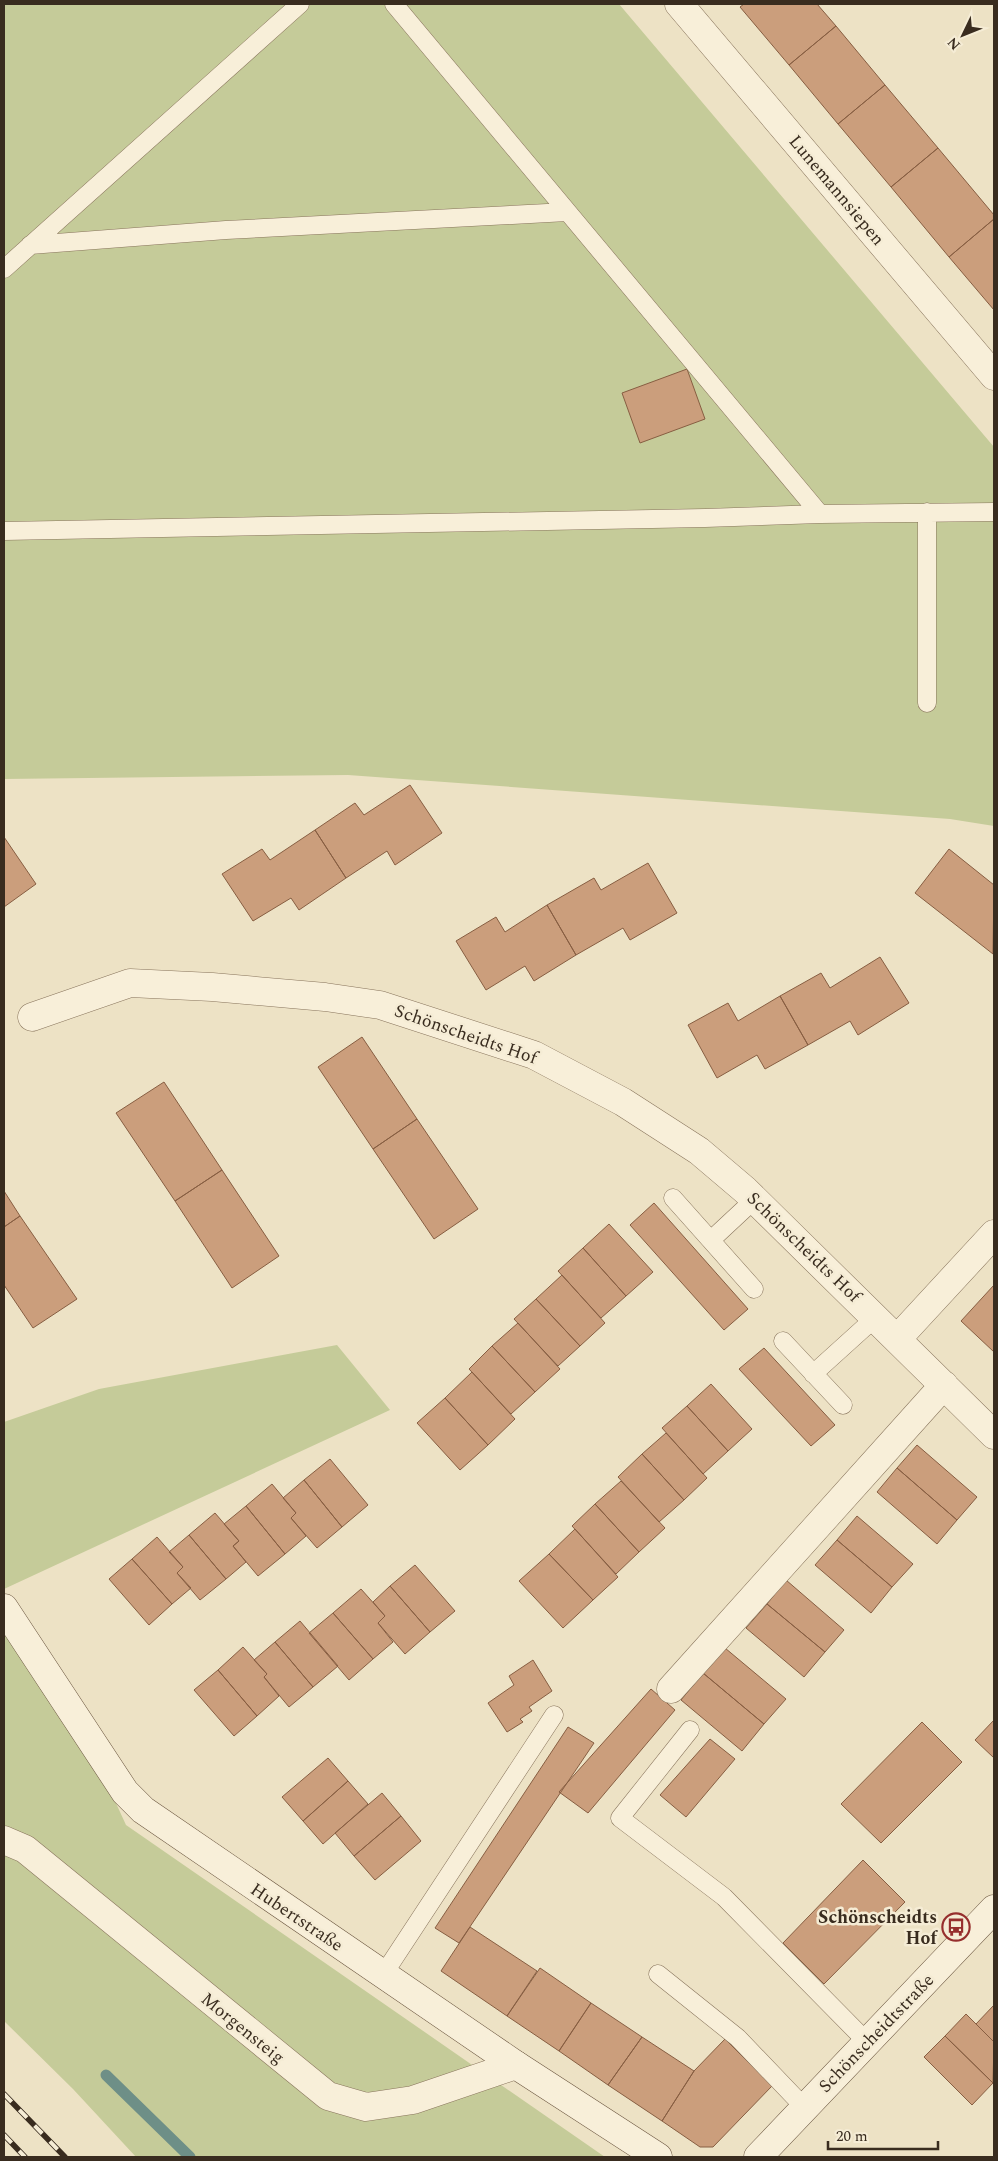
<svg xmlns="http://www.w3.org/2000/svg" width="998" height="2161" font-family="Spectral,serif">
  <rect width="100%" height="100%" fill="#ede2c5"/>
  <!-- green -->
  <path fill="#c5cb99" d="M 4,4 L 619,4 L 994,447 L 994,826 L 950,819 L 348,775 L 4,779 Z
    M 337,1345 L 390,1410 L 4,1589 L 4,1422 L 99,1389 Z
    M 4,1623 L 109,1788 L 126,1825 L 605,2157 L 136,2157 L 73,2089 L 4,2021 Z"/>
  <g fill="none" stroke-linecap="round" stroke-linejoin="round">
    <!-- stream -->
    <path stroke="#6e8f87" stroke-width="11" d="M 106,2075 L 190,2157"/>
  </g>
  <!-- building -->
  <path fill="#cb9e7c" stroke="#875e42" d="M 744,4 L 817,4 L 836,26 L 789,65 L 740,7 Z
    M 836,26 L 885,85 L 838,124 L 789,65 Z
    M 885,85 L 938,148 L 891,187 L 838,124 Z
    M 938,148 L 994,215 L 994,219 L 949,257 L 891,187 Z
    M 994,219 L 994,310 L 949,257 Z
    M 687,369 L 705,419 L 640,443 L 622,393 Z
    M 410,785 L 442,833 L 395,865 L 387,851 L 346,878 L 315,830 L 355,803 L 364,815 Z
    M 315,830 L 346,878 L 299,910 L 291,898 L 253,921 L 222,874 L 262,849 L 270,860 Z
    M 4,837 L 36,884 L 4,907 Z
    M 949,849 L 994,885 L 993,954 L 915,893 Z
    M 648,863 L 677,913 L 630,940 L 623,928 L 576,955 L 547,905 L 594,878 L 601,890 Z
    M 547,905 L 576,955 L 534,981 L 525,966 L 486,990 L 456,941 L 496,917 L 505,932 Z
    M 880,957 L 909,1003 L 858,1035 L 850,1021 L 808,1045 L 780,996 L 821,973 L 830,988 Z
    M 780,996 L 808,1045 L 765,1069 L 757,1055 L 717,1078 L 688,1025 L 728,1003 L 738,1021 Z
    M 362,1037 L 417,1119 L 373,1149 L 318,1067 Z
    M 164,1082 L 222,1170 L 175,1201 L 116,1113 Z
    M 417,1119 L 478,1209 L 434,1239 L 373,1149 Z
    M 222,1170 L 279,1256 L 232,1288 L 175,1201 Z
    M 4,1191 L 20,1216 L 4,1227 Z
    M 654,1203 L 748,1309 L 724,1330 L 630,1225 Z
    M 20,1216 L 77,1299 L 33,1328 L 4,1285 L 4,1227 Z
    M 609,1224 L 653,1272 L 626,1296 L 583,1248 Z
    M 583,1248 L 626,1296 L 601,1318 L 558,1271 Z
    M 562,1275 L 605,1323 L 580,1346 L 536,1299 Z
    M 994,1285 L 994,1352 L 961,1321 Z
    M 536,1299 L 580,1346 L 558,1366 L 514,1319 Z
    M 518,1323 L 560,1369 L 535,1392 L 492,1346 Z
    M 492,1346 L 535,1392 L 511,1414 L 469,1369 Z
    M 764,1348 L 835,1425 L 811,1446 L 739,1369 Z
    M 472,1372 L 515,1419 L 488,1445 L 445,1398 Z
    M 711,1384 L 752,1429 L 728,1451 L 687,1406 Z
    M 445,1398 L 488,1445 L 460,1470 L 417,1423 Z
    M 687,1406 L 728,1451 L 703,1474 L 662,1428 Z
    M 666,1433 L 707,1478 L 684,1500 L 642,1454 Z
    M 917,1445 L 977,1497 L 957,1520 L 897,1468 Z
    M 642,1454 L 684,1500 L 659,1522 L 618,1477 Z
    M 330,1459 L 368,1505 L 342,1527 L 304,1480 Z
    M 897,1468 L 957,1520 L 937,1544 L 877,1492 Z
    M 304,1480 L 342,1527 L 317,1548 L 291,1518 L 296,1513 L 283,1498 Z
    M 621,1481 L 665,1528 L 639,1552 L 595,1504 Z
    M 272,1484 L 296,1513 L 291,1518 L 306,1536 L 285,1554 L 246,1506 Z
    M 595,1504 L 639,1552 L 616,1574 L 572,1526 Z
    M 246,1506 L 285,1554 L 258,1576 L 233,1546 L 239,1541 L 224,1524 Z
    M 215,1513 L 239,1541 L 233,1546 L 246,1562 L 226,1579 L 189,1535 Z
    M 857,1516 L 913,1564 L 892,1587 L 837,1540 Z
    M 575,1529 L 618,1577 L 593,1600 L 549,1554 Z
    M 189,1535 L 226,1579 L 200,1600 L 177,1573 L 183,1567 L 169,1552 Z
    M 157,1537 L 183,1567 L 177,1573 L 191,1588 L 172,1604 L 132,1559 Z
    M 837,1540 L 892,1587 L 871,1613 L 815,1565 Z
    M 549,1554 L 593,1600 L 563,1628 L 519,1581 Z
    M 132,1559 L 172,1604 L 149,1625 L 109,1579 Z
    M 415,1565 L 455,1611 L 430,1632 L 390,1586 Z
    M 786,1580 L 844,1630 L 825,1652 L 767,1604 Z
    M 390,1586 L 430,1632 L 405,1654 L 378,1623 L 385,1616 L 373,1602 Z
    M 361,1589 L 385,1616 L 378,1623 L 393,1642 L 373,1659 L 333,1613 Z
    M 767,1604 L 825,1652 L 804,1677 L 746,1628 Z
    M 333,1613 L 373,1659 L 349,1680 L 309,1633 Z
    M 300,1621 L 338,1666 L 313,1687 L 275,1642 Z
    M 275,1642 L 313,1687 L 289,1707 L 264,1677 L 267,1674 L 254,1660 Z
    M 243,1647 L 267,1674 L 264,1677 L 279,1696 L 257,1716 L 218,1670 Z
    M 725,1648 L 786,1699 L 764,1724 L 703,1673 Z
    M 533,1660 L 552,1691 L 529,1707 L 532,1711 L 520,1719 L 523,1722 L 507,1732 L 488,1703 L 514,1685 L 509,1676 Z
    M 218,1670 L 257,1716 L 234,1736 L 194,1690 Z
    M 703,1673 L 764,1724 L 742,1751 L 681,1700 Z
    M 651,1689 L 675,1710 L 588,1813 L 559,1792 Z
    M 994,1720 L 994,1758 L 975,1740 Z
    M 922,1722 L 962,1762 L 881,1843 L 841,1804 Z
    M 568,1727 L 594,1743 L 459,1943 L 435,1928 Z
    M 710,1739 L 735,1759 L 686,1817 L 660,1795 Z
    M 328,1758 L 348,1781 L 303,1821 L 282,1797 Z
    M 348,1781 L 368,1804 L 323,1844 L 303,1821 Z
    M 382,1793 L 401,1816 L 354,1856 L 335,1833 Z
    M 401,1816 L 421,1841 L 375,1880 L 354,1856 Z
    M 863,1860 L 905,1902 L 824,1984 L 783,1943 Z
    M 470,1927 L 537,1971 L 507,2016 L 441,1971 Z
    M 540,1968 L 591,2003 L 559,2051 L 507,2016 Z
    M 591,2003 L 642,2037 L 608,2085 L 559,2051 Z
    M 994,2005 L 994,2042 L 976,2024 Z
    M 966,2014 L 994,2042 L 993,2083 L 945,2036 Z
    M 945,2036 L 993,2083 L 972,2105 L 924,2057 Z
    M 642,2037 L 694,2071 L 662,2121 L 608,2085 Z
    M 725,2039 L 772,2086 L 713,2147 L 700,2147 L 662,2121 L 694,2071 Z"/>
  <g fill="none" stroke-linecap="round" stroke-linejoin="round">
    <!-- lane casing -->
    <g stroke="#88745c" stroke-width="19">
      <path id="lane" d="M 394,4 L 820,514
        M 30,245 L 226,230 L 567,212
        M 4,269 L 300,4
        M 927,512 L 927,703
        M 4,531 L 705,518 L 820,514 L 994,512
        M 673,1198 L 754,1289
        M 711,1240 L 755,1199
        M 783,1341 L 843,1405
        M 813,1374 L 876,1317
        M 690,1730 L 620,1818 L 724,1897 L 867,2042
        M 658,1974 L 738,2038 L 804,2107
        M 383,1975 L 554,1715"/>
    </g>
    <!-- street casing -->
    <g stroke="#88745c" stroke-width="29">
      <path id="street" d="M 679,4 L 994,376
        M 32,1017 L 130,983 L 212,987 L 325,997 L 380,1005 L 534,1055 L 623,1102 L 699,1151 L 745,1190 L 994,1435
        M 898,1338 L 994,1234
        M 671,1689 L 944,1385
        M 4,1840 L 25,1849 L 328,2096 L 366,2107 L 413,2100 L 516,2065"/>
    </g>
    <!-- secondary casing -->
    <g stroke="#6a553f" stroke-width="29">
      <path id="secondary" d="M 4,1608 L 125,1792 L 143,1810 L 516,2065 L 658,2157
        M 758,2157 L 994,1909"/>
    </g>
    <!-- lane -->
    <use href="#lane" stroke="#f8efd9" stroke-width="18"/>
    <!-- street -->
    <use href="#street" stroke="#f8efd9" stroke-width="28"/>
    <!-- secondary -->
    <use href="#secondary" stroke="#f8efd9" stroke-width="28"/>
    <!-- rail casing -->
    <g stroke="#392c1f" stroke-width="5.5">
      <path id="rail" d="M 4,2094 L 65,2157
        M 4,2135 L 25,2157"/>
    </g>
    <!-- rail -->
    <use href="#rail" stroke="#f5ecd5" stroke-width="4" stroke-dasharray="11" stroke-linecap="butt"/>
  </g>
  <!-- icons -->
  <defs>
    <g id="bus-ring" transform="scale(1.4375)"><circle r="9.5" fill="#f5ecd5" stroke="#962e2d" stroke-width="1.5"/><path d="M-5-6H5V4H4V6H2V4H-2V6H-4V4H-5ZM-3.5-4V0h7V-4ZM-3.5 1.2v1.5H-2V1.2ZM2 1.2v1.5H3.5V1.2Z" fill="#962e2d"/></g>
  </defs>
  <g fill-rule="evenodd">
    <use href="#bus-ring" x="956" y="1927"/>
  </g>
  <g text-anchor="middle" stroke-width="5" stroke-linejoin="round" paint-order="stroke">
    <!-- street labels -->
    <g font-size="18" fill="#392c1f" stroke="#f5ecd5">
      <text transform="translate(837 190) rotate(50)" y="6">Lunemannsiepen</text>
      <text transform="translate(466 1034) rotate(19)" y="6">Schönscheidts Hof</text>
      <text transform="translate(804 1247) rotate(44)" y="6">Schönscheidts Hof</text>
      <text transform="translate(297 1917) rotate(34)" y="6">Hubertstraße</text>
      <text transform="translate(243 2028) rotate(39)" y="6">Morgensteig</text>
      <text transform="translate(876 2033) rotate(-46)" y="6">Schönscheidtstraße</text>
    </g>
    <!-- poi labels -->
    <g font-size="18" font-weight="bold" fill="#392c1f" stroke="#f5ecd5" text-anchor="end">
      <text x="937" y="1923">Schönscheidts<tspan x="937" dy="21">Hof</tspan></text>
    </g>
  </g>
  <!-- border -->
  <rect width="998" height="2161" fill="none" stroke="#392c1f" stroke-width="10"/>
  <!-- north arrow -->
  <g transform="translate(963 35) rotate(227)" stroke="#f5ecd5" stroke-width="4" paint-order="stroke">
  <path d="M0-4L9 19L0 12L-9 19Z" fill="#392c1f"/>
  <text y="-8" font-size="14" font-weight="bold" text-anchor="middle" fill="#392c1f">N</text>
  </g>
  <!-- scale -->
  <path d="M828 2141v8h110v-8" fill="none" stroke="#392c1f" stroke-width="2.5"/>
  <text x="836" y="2141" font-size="15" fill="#392c1f" stroke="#f5ecd5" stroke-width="4" paint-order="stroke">20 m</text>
</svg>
